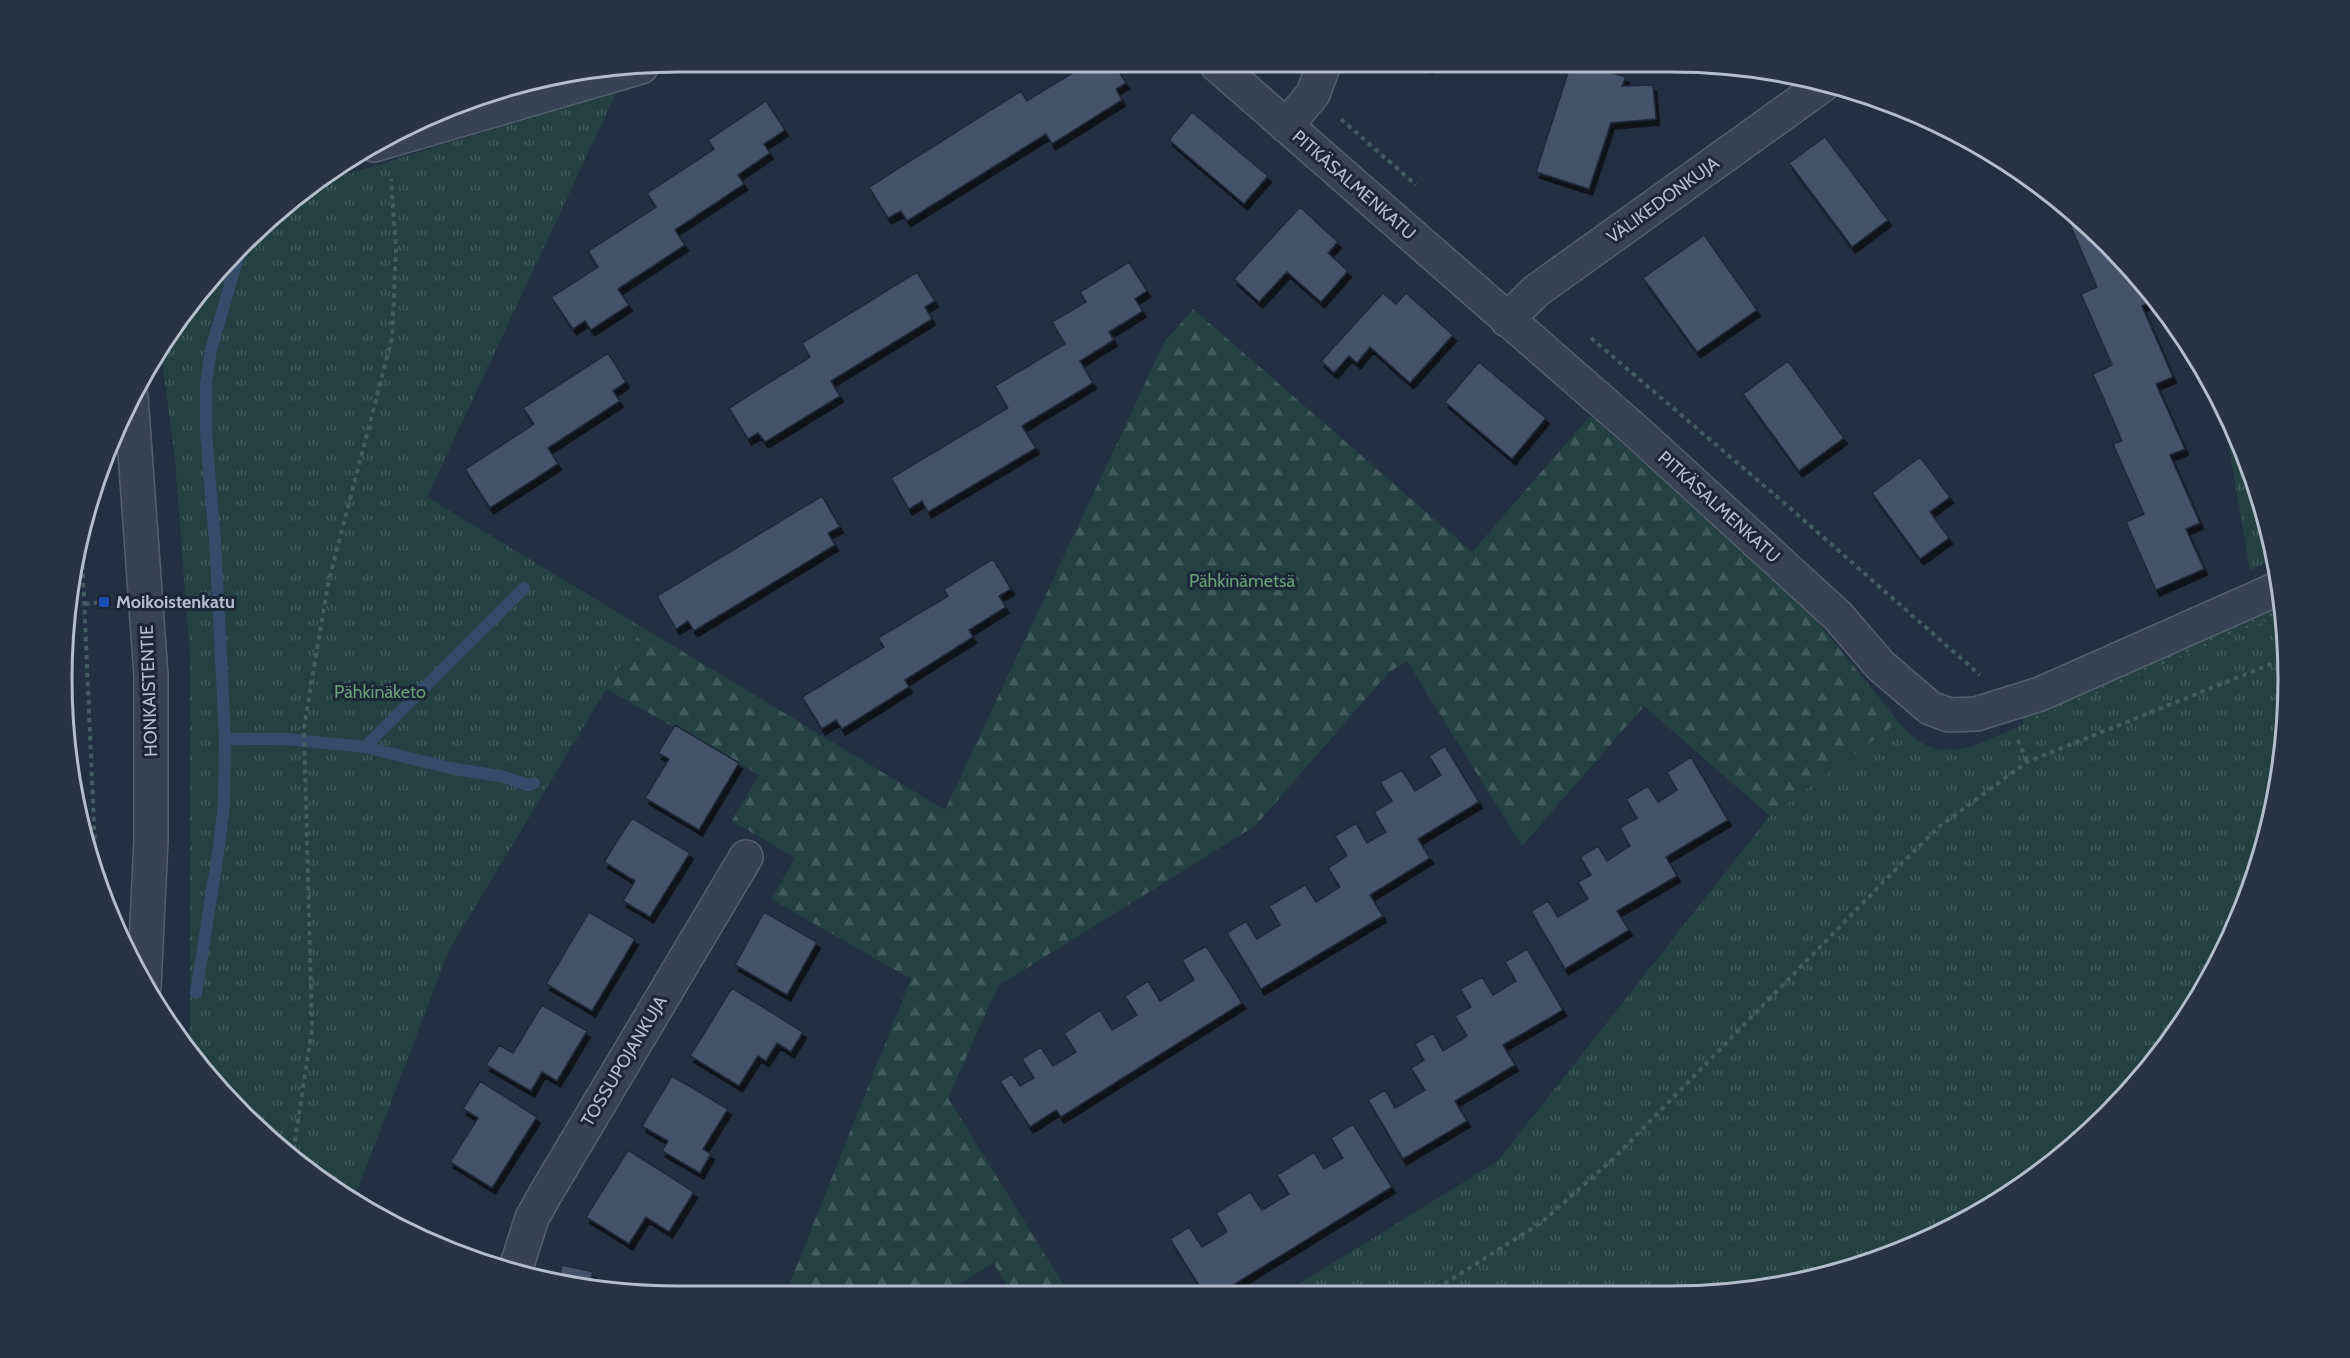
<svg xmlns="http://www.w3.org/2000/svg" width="2350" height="1358" font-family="Cabin,sans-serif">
  <defs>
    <pattern id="grass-dots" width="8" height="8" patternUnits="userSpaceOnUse" patternTransform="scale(1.5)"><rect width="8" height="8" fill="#254043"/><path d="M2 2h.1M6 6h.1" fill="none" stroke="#425a5d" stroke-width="1.8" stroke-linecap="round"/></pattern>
    <pattern id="forest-firs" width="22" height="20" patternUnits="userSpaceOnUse" patternTransform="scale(1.5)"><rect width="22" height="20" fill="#254043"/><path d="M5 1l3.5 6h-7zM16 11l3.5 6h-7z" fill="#425a5d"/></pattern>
    <pattern id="park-tufts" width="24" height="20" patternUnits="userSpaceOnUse" patternTransform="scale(1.5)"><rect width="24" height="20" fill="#254043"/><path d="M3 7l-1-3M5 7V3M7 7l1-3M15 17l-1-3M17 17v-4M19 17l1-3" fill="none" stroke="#425a5d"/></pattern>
    <filter id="shadow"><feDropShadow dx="3.5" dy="6" stdDeviation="0" flood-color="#0009"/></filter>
  </defs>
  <rect width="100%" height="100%" fill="#233042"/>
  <!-- grass -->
  <path fill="url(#grass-dots)" d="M 2281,604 L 2286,651 L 2032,743 L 2021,718 Z"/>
  <!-- forest -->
  <path fill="url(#forest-firs)" d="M 1193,309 L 1472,552 L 1590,416 L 1780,581 L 1812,615 L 1911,737 L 1498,1161 L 1770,816 L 1644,706 L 1522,846 L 1407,661 L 1388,673 L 1255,826 L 998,986 L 948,1098 L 1070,1295 L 1013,1295 L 993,1263 L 942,1295 L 785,1295 L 911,979 L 771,899 L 795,858 L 732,821 L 759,775 L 606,689 L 449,950 L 353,1201 L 336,1193 L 303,1167 L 303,1160 L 519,553 L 945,810 L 1164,343 Z"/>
  <!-- park -->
  <path fill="url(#park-tufts)" d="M 617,91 L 427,497 L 643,628 L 449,950 L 353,1201 C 287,1168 239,1108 190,1055 L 190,658 L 175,459 L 160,345 L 242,243 L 306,187 Z
    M 2222,406 L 2241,442 L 2277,558 L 2250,570 Z
    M 2282,614 L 2288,679 L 2277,799 L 2242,915 L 2185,1022 L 2107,1116 L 1980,1214 L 1869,1264 L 1712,1295 L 1281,1295 L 1498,1161 L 1770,816 L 1898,722 C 1921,748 1939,755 1973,746 Z"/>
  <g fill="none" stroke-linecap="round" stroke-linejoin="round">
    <!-- stream -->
    <path stroke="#354b6a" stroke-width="12" d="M 225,739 L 286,739 L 365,747 L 450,768 L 505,777 L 528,785 L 534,783
      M 365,747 L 524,588
      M 196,993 L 219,847 L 224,803 L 225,739 L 216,555 L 206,432 L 206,383 L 211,350 L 238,257 L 240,246"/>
  </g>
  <!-- building -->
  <path fill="#445267" stroke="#1e2939" stroke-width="1.5" filter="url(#shadow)" d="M 1571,63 L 1582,63 L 1626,77 L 1622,86 L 1653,85 L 1656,119 L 1611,123 L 1589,189 L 1536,172 Z
    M 1416,64 L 1431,64 L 1429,68 Z
    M 1085,65 L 1115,65 L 1126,83 L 1116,89 L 1122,100 L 1052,144 L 1046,134 L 907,221 L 901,211 L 888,218 L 869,187 L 1021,91 L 1027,101 Z
    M 766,101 L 785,130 L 764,144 L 770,153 L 738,175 L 744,184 L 675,230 L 685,245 L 618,289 L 629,305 L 591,330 L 585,321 L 573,329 L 551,297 L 598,267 L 588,251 L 656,207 L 647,193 L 714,149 L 708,140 Z
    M 1192,112 L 1268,176 L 1244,204 L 1169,140 Z
    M 1825,137 L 1888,220 L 1852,247 L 1789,163 Z
    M 1300,207 L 1338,242 L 1328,253 L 1348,271 L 1321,302 L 1287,272 L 1259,302 L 1234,279 Z
    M 2074,215 L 2107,242 L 2152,296 L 2154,300 L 2142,306 L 2173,377 L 2156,384 L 2185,449 L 2170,455 L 2200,523 L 2186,529 L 2204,569 L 2156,590 L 2126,522 L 2144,514 L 2113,444 L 2122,441 L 2093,374 L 2112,365 L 2081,294 L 2097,287 L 2067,218 Z
    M 1704,235 L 1757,310 L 1697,352 L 1643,278 Z
    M 1129,262 L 1147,291 L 1135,299 L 1143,311 L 1109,332 L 1114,340 L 1080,361 L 1093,383 L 1022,426 L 1036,448 L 928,512 L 922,501 L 909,509 L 891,478 L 1008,408 L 995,386 L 1065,344 L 1052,322 L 1086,302 L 1080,292 Z
    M 917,272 L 935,301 L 925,307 L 932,319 L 831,381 L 840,396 L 765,442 L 758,433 L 748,439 L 729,408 L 810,357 L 802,343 Z
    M 1383,293 L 1396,304 L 1406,293 L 1453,335 L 1410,383 L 1370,347 L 1357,363 L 1349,356 L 1334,373 L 1321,361 Z
    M 608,353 L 626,382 L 613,391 L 620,401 L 548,448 L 558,464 L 490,508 L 465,469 L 534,424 L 523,408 Z
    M 1788,361 L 1844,438 L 1799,471 L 1743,394 Z
    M 1479,362 L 1546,418 L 1512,459 L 1445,402 Z
    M 1920,457 L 1950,497 L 1930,512 L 1949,538 L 1920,559 L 1872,493 Z
    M 822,496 L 840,527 L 828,533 L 835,545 L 694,631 L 688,621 L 676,629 L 657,596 Z
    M 993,559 L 1011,589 L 999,596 L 1006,607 L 969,630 L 973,637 L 905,680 L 909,687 L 842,729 L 836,720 L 822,729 L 802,697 L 884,647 L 878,638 L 948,596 L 944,589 Z
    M 675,725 L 739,763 L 699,830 L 645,798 L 669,759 L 658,753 Z
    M 1445,746 L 1479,802 L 1418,839 L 1430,858 L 1370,895 L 1383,916 L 1261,989 L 1227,933 L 1246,921 L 1257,939 L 1280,925 L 1269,906 L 1305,885 L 1316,902 L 1340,887 L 1328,868 L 1347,856 L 1335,836 L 1356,823 L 1367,843 L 1386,832 L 1374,812 L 1392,801 L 1380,782 L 1402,770 L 1415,791 L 1441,775 L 1429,756 Z
    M 1691,757 L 1728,820 L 1666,857 L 1677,876 L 1617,911 L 1629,930 L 1565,969 L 1531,911 L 1548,901 L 1558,917 L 1588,899 L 1578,882 L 1591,875 L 1580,857 L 1598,846 L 1607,861 L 1630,846 L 1620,828 L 1637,818 L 1626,799 L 1648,786 L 1658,802 L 1677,790 L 1667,772 Z
    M 632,818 L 690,853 L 650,917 L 623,901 L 635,881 L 604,862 Z
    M 589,912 L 635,939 L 592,1011 L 546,984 Z
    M 764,912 L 817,942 L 787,995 L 735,965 Z
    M 1206,946 L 1242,1003 L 1061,1117 L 1056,1110 L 1030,1127 L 1000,1081 L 1012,1074 L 1020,1086 L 1034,1078 L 1022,1059 L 1041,1047 L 1053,1066 L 1076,1052 L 1064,1033 L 1100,1010 L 1112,1030 L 1137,1015 L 1125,996 L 1148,981 L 1160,1001 L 1194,980 L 1182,960 Z
    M 1527,949 L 1563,1010 L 1503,1045 L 1515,1065 L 1455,1101 L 1467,1121 L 1403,1159 L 1368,1100 L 1385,1090 L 1395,1108 L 1425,1090 L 1411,1068 L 1424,1060 L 1415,1044 L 1433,1033 L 1443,1051 L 1467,1036 L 1455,1016 L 1471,1007 L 1460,989 L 1482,977 L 1493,995 L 1516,981 L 1505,962 Z
    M 732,988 L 803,1032 L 791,1052 L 777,1043 L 766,1061 L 758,1056 L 739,1086 L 690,1056 Z
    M 542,1005 L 587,1031 L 557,1081 L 542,1072 L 531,1091 L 486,1065 L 499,1045 L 513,1053 Z
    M 672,1076 L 728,1109 L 703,1149 L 711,1154 L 700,1173 L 662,1151 L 668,1141 L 642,1126 Z
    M 480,1081 L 537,1117 L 492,1188 L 450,1162 L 478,1118 L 463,1109 Z
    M 1353,1124 L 1392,1187 L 1217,1295 L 1205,1295 L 1170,1239 L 1189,1227 L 1202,1247 L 1227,1232 L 1216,1213 L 1250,1192 L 1262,1210 L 1289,1194 L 1277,1175 L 1314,1152 L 1324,1169 L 1343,1158 L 1331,1138 Z
    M 628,1150 L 694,1192 L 669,1232 L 646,1217 L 629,1244 L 586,1217 Z
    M 562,1265 L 593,1272 L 590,1285 L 559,1279 Z
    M 1008,1288 L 1012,1295 L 996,1295 Z"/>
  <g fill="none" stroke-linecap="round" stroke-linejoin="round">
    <!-- minor casing -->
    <g stroke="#55606f" stroke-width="36">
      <path id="minor" d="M 1217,65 L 1637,432 L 1838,616 L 1880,665 L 1930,708 L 1949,715 L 1976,714 L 2040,694 L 2279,588
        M 1286,126 L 1313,94 L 1324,64
        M 374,145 L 641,67
        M 1507,320 L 1536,291 L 1823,85
        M 131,396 L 151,676 L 151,840 L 144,987
        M 515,1271 L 532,1218 L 546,1193 L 746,857"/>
    </g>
    <!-- path -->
    <path stroke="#435d60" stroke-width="4" stroke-dasharray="4.5 4.5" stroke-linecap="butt" d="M 1341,119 L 1416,185
      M 1591,338 L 1782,501 L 1980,675
      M 81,529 L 95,847 L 93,870
      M 85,604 L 104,602
      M 2018,740 L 2027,762
      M 292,1159 L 312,1029 L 304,728 L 328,584 L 392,338 L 396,249 L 391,179
      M 1420,1295 L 1449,1281 L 1542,1222 L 1613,1159 L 1901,864 L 1940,826 L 2027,762 L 2286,658"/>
    <!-- minor -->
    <use href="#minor" stroke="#374252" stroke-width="33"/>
  </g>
  <!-- markers -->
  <rect fill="#1a4fb4" stroke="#1c2737" stroke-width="2" x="98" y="596" width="12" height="12" rx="3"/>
  <g text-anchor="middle" stroke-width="6" stroke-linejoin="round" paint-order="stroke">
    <!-- street labels -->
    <g font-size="18" fill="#b4bdcc" stroke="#1c2737">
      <text transform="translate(1354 185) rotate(41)" y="6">PITKÄSALMENKATU</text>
      <text transform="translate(1663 200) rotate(-36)" y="6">VÄLIKEDONKUJA</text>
      <text transform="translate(1719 507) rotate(42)" y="6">PITKÄSALMENKATU</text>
      <text transform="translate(149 691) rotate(-92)" y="6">HONKAISTENTIE</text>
      <text transform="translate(624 1061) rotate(-59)" y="6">TOSSUPOJANKUJA</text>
    </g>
    <!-- park labels -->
    <g font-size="18" fill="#699f75" stroke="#1c2737">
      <text x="1242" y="587">Pähkinämetsä</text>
      <text x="380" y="698">Pähkinäketo</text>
    </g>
    <!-- poi labels -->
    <g font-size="18" font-weight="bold" fill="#b4bdcc" stroke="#1c2737" text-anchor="start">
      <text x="116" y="608">Moikoistenkatu</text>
    </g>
  </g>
  <!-- crop -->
  <path d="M0 0H2350V1358H0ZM679 72H1671A607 607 0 0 1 2278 679V679A607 607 0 0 1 1671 1286H679A607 607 0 0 1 72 679V679A607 607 0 0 1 679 72Z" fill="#283343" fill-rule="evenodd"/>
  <path fill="none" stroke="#b4bdcc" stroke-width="3" d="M679 72H1671A607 607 0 0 1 2278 679V679A607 607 0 0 1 1671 1286H679A607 607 0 0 1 72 679V679A607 607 0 0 1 679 72Z"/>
</svg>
